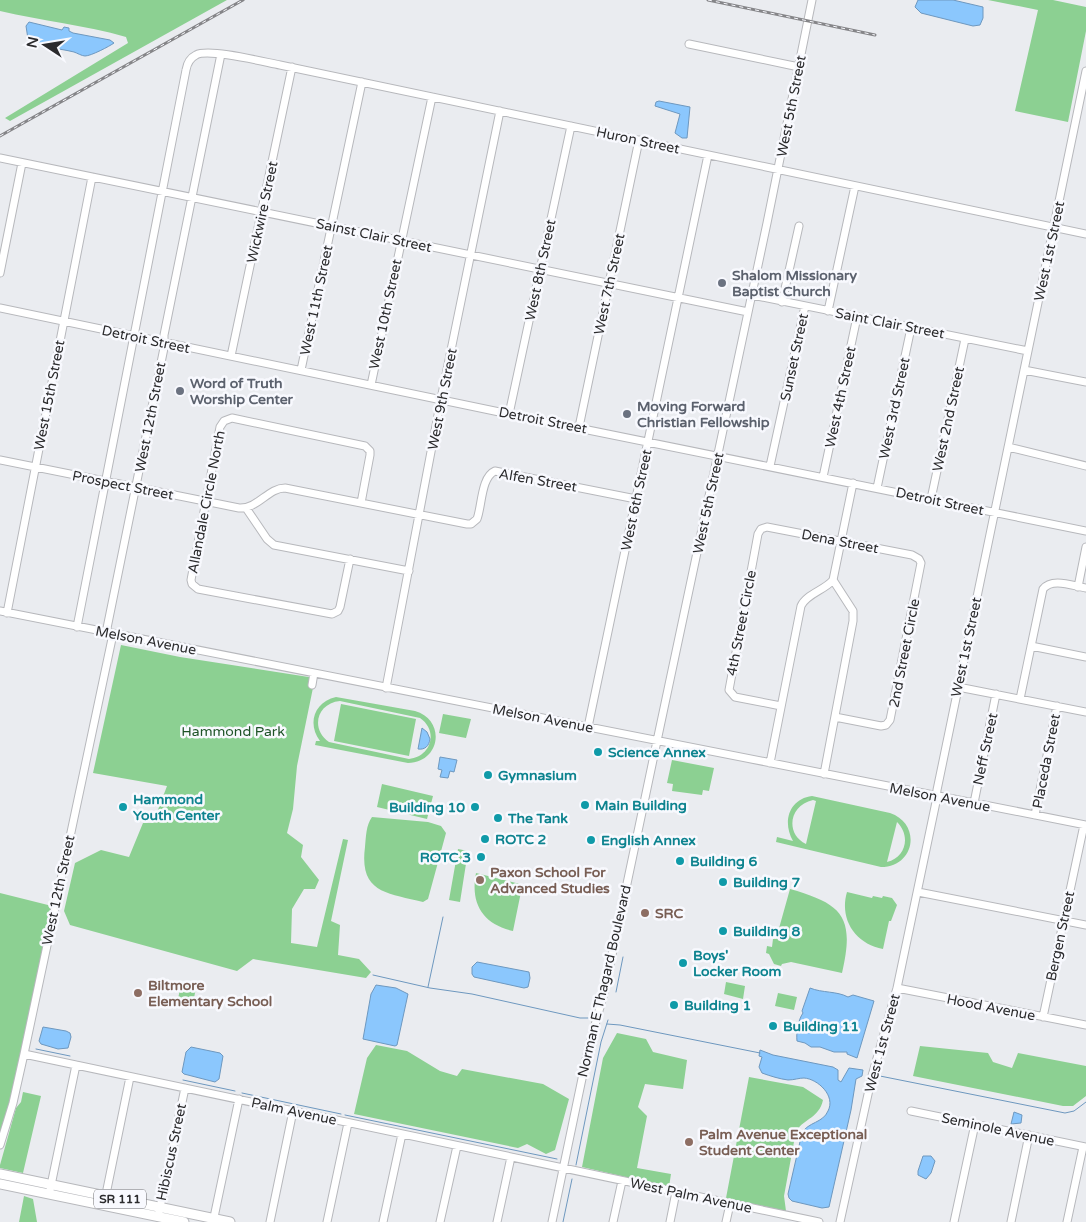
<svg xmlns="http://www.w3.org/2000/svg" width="1086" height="1222" font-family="'Varela Round',sans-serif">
  <rect width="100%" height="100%" fill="#eaecf0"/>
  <!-- green -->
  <path fill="#8cd092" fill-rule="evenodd" d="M 0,0 L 227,0 L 10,121 L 5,118 L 128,43 L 126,37 C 85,25 42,21 0,11 Z
    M 988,0 L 1053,0 L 1086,7 L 1086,31 L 1068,122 L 1015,111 L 1038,10 Z
    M 121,645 L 180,657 L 315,678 L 297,766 L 293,809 L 287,833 L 303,845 L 301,857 L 319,880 L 315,889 L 304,889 L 292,909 L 291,943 L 317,947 L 343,839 L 348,840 L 331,921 L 340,925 L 338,955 L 359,959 L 371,972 L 366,978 L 253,959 L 237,971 L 70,925 L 64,911 L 75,863 L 101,850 L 129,857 L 143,823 L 153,823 L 167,786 L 93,773 Z
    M 336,697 L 415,711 C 446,720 441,762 408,763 L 315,745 L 316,741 L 320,741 C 307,724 314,702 336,697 ZM 340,701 L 420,718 C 439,731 431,757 409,759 L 329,742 C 310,729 317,703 340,701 Z
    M 341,704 L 416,719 L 409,756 L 334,741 Z
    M 443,714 L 471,719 L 466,738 L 439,733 Z
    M 672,760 L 714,768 L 709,791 L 703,790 L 702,795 L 672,791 L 673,784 L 667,783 Z
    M 382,784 L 433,796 L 427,819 L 377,807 Z
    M 812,796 L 890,813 C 922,824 915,867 881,867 L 776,842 L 777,837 L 793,841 C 782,822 789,799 812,796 ZM 813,800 L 816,801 L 806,844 C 785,834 789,805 813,800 ZM 897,822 C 911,836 906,857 887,862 Z
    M 372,817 L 428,822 L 441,826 L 446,833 L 428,899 L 423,902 C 387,893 359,893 365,847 C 366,837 366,825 372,817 Z
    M 458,849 L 468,851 L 460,902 L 449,900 Z
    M 476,873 L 520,884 L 522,887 L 513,931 C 483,924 470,904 476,873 Z
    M 790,889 C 843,904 855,917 842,973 L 791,962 L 782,964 L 781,966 L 774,964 L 769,954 L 766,953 L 767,946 L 772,947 L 773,939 L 776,939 Z
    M 847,892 L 872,898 L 873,896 L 882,898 L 883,896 L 892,898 L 897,905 L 891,921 L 889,921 L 883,949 C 855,944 839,919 847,892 Z
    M 0,893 L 52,906 L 13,1092 L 0,1138 Z
    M 726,982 L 745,986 L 743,999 L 724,994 Z
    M 181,984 L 196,988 L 192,1008 L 177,1004 Z
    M 778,993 L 797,997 L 794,1010 L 775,1006 Z
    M 617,1033 L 646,1039 L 653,1052 L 687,1060 L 683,1089 L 645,1084 L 638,1107 L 647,1116 L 637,1168 L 671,1174 L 669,1187 L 582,1167 L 603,1058 Z
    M 376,1045 L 407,1051 L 440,1071 L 457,1076 L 462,1069 L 543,1084 L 569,1099 L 555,1150 L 546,1154 L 527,1144 L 518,1148 L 354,1114 L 367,1058 Z
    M 920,1046 L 988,1053 L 993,1062 L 1012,1068 L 1018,1053 L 1086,1066 L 1086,1096 L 1073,1106 L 1063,1106 L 913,1076 Z
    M 749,1077 L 803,1087 L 823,1100 C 819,1118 805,1118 796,1131 L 784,1196 L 786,1211 L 726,1198 Z
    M 23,1092 L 41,1096 L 23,1173 L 0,1168 L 0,1165 L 16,1108 L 21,1102 Z
    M 24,1196 L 33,1199 L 37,1222 L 19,1222 Z"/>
  <!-- water -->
  <path fill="#8bc7fd" stroke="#6e98bf" d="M 918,0 L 953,0 L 983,7 L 983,18 L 980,25 L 973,26 L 921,13 L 915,7 Z
    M 29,22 L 62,30 L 64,27 L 69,28 L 69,31 L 73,33 L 110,40 L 114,43 C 110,46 91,56 85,56 C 82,56 77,53 74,52 C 58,48 42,48 28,39 L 26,26 Z
    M 659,101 L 690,107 L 687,138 L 682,138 L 675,133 L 680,114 L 655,106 L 656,102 Z
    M 422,728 L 427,732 L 430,739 C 429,746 425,750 418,749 Z
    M 440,757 L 457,760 L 454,772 L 450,771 L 448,778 L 440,777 L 442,770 L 438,769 Z
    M 477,962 L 529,972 L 530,978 L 528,987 L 524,988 L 474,977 L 472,974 L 472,967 Z
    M 376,985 L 396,988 L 408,994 L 397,1045 L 395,1046 L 363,1039 L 371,994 Z
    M 810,988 C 822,993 837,991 848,997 L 853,995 L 874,1001 L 857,1058 L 847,1054 L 847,1052 L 834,1052 L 820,1047 L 811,1047 L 805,1043 L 797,1041 C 796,1033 798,1020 803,1013 L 802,1011 Z
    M 43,1027 L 66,1031 L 70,1033 L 71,1037 L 68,1048 L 58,1049 L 41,1044 L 39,1041 Z
    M 191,1047 L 220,1053 L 223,1056 L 219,1079 L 215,1082 L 184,1074 L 182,1072 L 186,1052 Z
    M 760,1050 L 773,1055 L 833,1067 L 838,1070 L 838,1080 L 841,1082 L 849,1068 L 863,1070 L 862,1076 L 856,1079 L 851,1110 L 829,1207 L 822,1208 L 792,1201 L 789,1198 L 788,1194 L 802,1133 C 808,1122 823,1123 828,1111 C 836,1096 818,1079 804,1078 C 799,1078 794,1080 788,1080 C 780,1079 770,1076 762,1073 L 759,1067 L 762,1057 L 759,1056 Z
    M 1014,1112 L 1022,1115 L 1021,1123 L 1011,1124 Z
    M 923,1156 L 931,1156 L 935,1161 L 931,1173 L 926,1179 L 918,1175 L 918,1171 Z"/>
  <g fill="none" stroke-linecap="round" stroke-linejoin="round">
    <!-- stream -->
    <path stroke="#6e98bf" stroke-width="1" d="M 373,975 L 430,988 L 472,994 L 580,1018 L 589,1018
      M 428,987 L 443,917
      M 616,992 L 623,957
      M 607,1024 L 620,1025 L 760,1053
      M 36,1049 L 70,1056
      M 880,1076 L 1065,1113 L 1074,1111 L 1086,1102
      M 183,1080 L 235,1091
      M 242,1093 L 341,1114
      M 345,1115 L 557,1159
      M 576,1165 L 601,1042 L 608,1020
      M 563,1222 L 572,1179"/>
    <!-- minor casing -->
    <g stroke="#b7b8bc" stroke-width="9">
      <path id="minor" d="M 689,44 L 799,67
        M 0,158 L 748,312
        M 0,273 L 22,163
        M 752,295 L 1028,351
        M 782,302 L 799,226
        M 0,308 L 509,414 L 1086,531
        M 828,311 L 855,186
        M 231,356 L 292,67
        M 301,370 L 362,82
        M 1024,370 L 1086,382
        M 371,385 L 432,97
        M 509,414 L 571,126
        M 579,427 L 639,140
        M 1008,447 L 1086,466
        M 0,460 L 239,508 C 258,509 268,488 285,488 L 467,524 L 471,524 L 477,519 C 482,506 481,477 495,471 L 636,499
        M 770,466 L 805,306
        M 823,477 L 857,317
        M 877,488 L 911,328
        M 931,499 L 965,339
        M 246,508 L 267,539 L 274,545 L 409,571
        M 350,559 L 340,607 L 338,611 L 332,614 L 198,589 L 192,584 L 191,580 L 220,427 L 224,421 L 232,418 L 365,446 L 370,451 L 370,455 L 361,503
        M 833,580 L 853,483
        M 1078,587 L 1086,547
        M 0,611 L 1086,825
        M 7,613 L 92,177
        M 77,627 L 186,70 C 187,64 190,58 196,55 C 209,48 264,62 280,65 L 1086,234
        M 106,633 L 164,348 L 164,335 L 221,54
        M 1031,646 L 1086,657
        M 312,685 L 314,673
        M 958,687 L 1086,712
        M 386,688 L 442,394 L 500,111
        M 1020,699 L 1043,589 C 1052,577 1073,586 1086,588
        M 781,706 L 735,697 L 729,690 L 758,534 L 761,529 L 767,527 L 912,555 L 919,559 L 921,563 L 890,720 L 886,725 L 881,726 L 835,717
        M 588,727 L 708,155
        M 770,763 L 801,606 C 806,594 825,590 833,580
        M 824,774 L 853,621 L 853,611 L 833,580
        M 974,803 L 996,694
        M 1035,815 L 1057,706
        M 918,892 L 1086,925
        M 897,988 L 1086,1025
        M 1043,1017 L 1084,825
        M 24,1054 L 819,1222
        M 911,1111 L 1086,1147
        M 0,1145 L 13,1103 L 24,1054 L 113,634
        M 50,1190 L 76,1065
        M 105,1199 L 130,1077
        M 159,1212 L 185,1088
        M 213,1222 L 239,1099
        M 270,1222 L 293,1111
        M 327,1222 L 348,1123
        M 383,1222 L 402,1134
        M 440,1222 L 457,1146
        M 497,1222 L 511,1157
        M 552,1222 L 588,1050 L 604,993 L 657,741 L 767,223 L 812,0
        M 613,1222 L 622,1181
        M 670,1222 L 676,1192
        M 726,1222 L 730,1204
        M 840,1222 L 872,1076 L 897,988 L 936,802 L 937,790 L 1086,71
        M 954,1222 L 975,1124
        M 1011,1222 L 1029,1135
        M 1067,1222 L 1083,1147"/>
    </g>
    <!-- major casing -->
    <g stroke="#b7b8bc" stroke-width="11">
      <path id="major" d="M 0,1174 L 230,1222
        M 0,1184 L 184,1222"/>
    </g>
    <!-- minor -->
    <use href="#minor" stroke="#fff" stroke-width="7"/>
    <!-- major -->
    <use href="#major" stroke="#fff" stroke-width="9"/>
    <!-- rail casing -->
    <g stroke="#858588" stroke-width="3">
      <path id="rail" d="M 708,0 L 875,35
        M 0,136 L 243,0"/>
    </g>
    <!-- rail -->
    <use href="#rail" stroke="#f8f9fe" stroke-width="1" stroke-dasharray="4" stroke-linecap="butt"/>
  </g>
  <!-- markers -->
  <g fill="#6b7280" stroke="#f8f9fe" stroke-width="2">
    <circle cx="722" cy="283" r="5"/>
    <circle cx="180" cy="391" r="5"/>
    <circle cx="627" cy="414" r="5"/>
  </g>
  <g fill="#0f9aa8" stroke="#f8f9fe" stroke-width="2">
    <circle cx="598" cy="752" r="5"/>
    <circle cx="488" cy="775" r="5"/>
    <circle cx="585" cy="805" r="5"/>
    <circle cx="123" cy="807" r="5"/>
    <circle cx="475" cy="807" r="5"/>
    <circle cx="498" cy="818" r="5"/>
    <circle cx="485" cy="839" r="5"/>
    <circle cx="591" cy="840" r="5"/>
    <circle cx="481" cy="857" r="5"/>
    <circle cx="680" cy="861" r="5"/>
    <circle cx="723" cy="882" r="5"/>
    <circle cx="723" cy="931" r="5"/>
    <circle cx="683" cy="963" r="5"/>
    <circle cx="674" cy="1005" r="5"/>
    <circle cx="773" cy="1026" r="5"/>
  </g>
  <g fill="#8d6e63" stroke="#f8f9fe" stroke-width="2">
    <circle cx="480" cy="880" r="5"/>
    <circle cx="645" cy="913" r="5"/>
    <circle cx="138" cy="993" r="5"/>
    <circle cx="689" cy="1142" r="5"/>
  </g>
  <g text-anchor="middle" stroke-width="5" stroke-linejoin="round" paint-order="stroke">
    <!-- shield labels -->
    <rect fill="#f8f9fe" stroke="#68696c" stroke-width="1" x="94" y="1189.5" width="52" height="19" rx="4"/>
    <g font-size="12" font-weight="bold" fill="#2b2b2d">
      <text x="120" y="1203">SR 111</text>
    </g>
    <!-- street labels -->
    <g font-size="14" fill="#2b2b2d" stroke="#f8f9fe">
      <text transform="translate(791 106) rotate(-79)" y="5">West 5th Street</text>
      <text transform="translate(638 140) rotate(12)" y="5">Huron Street</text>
      <text transform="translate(262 212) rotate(-78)" y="5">Wickwire Street</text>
      <text transform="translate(374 235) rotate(12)" y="5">Sainst Clair Street</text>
      <text transform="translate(1049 251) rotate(-78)" y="5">West 1st Street</text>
      <text transform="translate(540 270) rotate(-78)" y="5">West 8th Street</text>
      <text transform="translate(609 284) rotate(-78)" y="5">West 7th Street</text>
      <text transform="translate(316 300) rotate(-78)" y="5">West 11th Street</text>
      <text transform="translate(385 314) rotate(-78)" y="5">West 10th Street</text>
      <text transform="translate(890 323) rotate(11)" y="5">Saint Clair Street</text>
      <text transform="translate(146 339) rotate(12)" y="5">Detroit Street</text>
      <text transform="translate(794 357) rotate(-78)" y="5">Sunset Street</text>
      <text transform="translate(49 395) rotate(-79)" y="5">West 15th Street</text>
      <text transform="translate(840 397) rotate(-78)" y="5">West 4th Street</text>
      <text transform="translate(442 399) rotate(-79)" y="5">West 9th Street</text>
      <text transform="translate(894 408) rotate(-78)" y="5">West 3rd Street</text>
      <text transform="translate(150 417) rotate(-79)" y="5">West 12th Street</text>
      <text transform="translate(948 419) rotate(-78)" y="5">West 2nd Street</text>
      <text transform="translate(543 420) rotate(11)" y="5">Detroit Street</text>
      <text transform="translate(538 480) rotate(10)" y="5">Alfen Street</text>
      <text transform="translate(123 485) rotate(11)" y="5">Prospect Street</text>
      <text transform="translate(636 500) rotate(-78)" y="5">West 6th Street</text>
      <text transform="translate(940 501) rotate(12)" y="5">Detroit Street</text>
      <text transform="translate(206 502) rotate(-79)" y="5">Allandale Circle North</text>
      <text transform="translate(708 503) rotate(-78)" y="5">West 5th Street</text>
      <text transform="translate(840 541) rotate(11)" y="5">Dena Street</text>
      <text transform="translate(741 623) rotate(-79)" y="5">4th Street Circle</text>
      <text transform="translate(146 640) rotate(11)" y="5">Melson Avenue</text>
      <text transform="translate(966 647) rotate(-78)" y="5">West 1st Street</text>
      <text transform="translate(904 653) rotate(-79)" y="5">2nd Street Circle</text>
      <text transform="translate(543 718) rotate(11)" y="5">Melson Avenue</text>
      <text transform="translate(985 749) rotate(-78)" y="5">Neff Street</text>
      <text transform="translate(1046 761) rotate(-79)" y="5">Placeda Street</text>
      <text transform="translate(940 797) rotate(11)" y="5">Melson Avenue</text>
      <text transform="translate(58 890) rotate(-78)" y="5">West 12th Street</text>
      <text transform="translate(1060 936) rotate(-78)" y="5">Bergen Street</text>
      <text transform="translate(604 981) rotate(-77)" y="5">Norman E Thagard Boulevard</text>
      <text transform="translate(991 1007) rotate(11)" y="5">Hood Avenue</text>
      <text transform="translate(882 1043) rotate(-75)" y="5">West 1st Street</text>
      <text transform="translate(294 1111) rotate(12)" y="5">Palm Avenue</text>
      <text transform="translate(998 1129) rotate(12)" y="5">Seminole Avenue</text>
      <text transform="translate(171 1152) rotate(-78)" y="5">Hibiscus Street</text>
      <text transform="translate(691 1195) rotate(12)" y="5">West Palm Avenue</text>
    </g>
    <!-- worship labels -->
    <g font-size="14" font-weight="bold" fill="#5b616d" stroke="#f8f9fe" text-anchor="start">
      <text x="732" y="280">Shalom Missionary<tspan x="732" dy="16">Baptist Church</tspan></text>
      <text x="190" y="388">Word of Truth<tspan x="190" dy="16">Worship Center</tspan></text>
      <text x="637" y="411">Moving Forward<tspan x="637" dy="16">Christian Fellowship</tspan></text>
    </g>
    <!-- park labels -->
    <g font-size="14" fill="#1e5327" stroke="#f8f9fe">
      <text x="233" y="736">Hammond Park</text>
    </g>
    <!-- culture labels -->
    <g font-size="14" font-weight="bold" fill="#0d838f" stroke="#f8f9fe" text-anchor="start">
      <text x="608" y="757">Science Annex</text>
      <text x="498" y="780">Gymnasium</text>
      <text x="133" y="804">Hammond<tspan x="133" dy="16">Youth Center</tspan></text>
      <text x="595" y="810">Main Building</text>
      <text x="465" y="812" text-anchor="end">Building 10</text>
      <text x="508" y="823">The Tank</text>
      <text x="495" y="844">ROTC 2</text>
      <text x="601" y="845">English Annex</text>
      <text x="471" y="862" text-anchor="end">ROTC 3</text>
      <text x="690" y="866">Building 6</text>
      <text x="733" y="887">Building 7</text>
      <text x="733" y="936">Building 8</text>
      <text x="693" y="960">Boys'<tspan x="693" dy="16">Locker Room</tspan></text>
      <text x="684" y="1010">Building 1</text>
      <text x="783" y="1031">Building 11</text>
    </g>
    <!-- education labels -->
    <g font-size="14" font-weight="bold" fill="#785e54" stroke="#f8f9fe" text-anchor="start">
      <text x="490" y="877">Paxon School For<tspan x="490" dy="16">Advanced Studies</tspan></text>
      <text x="655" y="918">SRC</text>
      <text x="148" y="990">Biltmore<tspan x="148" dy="16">Elementary School</tspan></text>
      <text x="699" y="1139">Palm Avenue Exceptional<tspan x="699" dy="16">Student Center</tspan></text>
    </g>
  </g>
  <!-- north arrow -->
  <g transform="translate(45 45) rotate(282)" stroke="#f8f9fe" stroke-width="4" paint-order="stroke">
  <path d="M0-4L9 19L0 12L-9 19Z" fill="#2b2b2d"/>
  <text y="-8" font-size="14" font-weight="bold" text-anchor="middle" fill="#2b2b2d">N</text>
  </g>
</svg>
